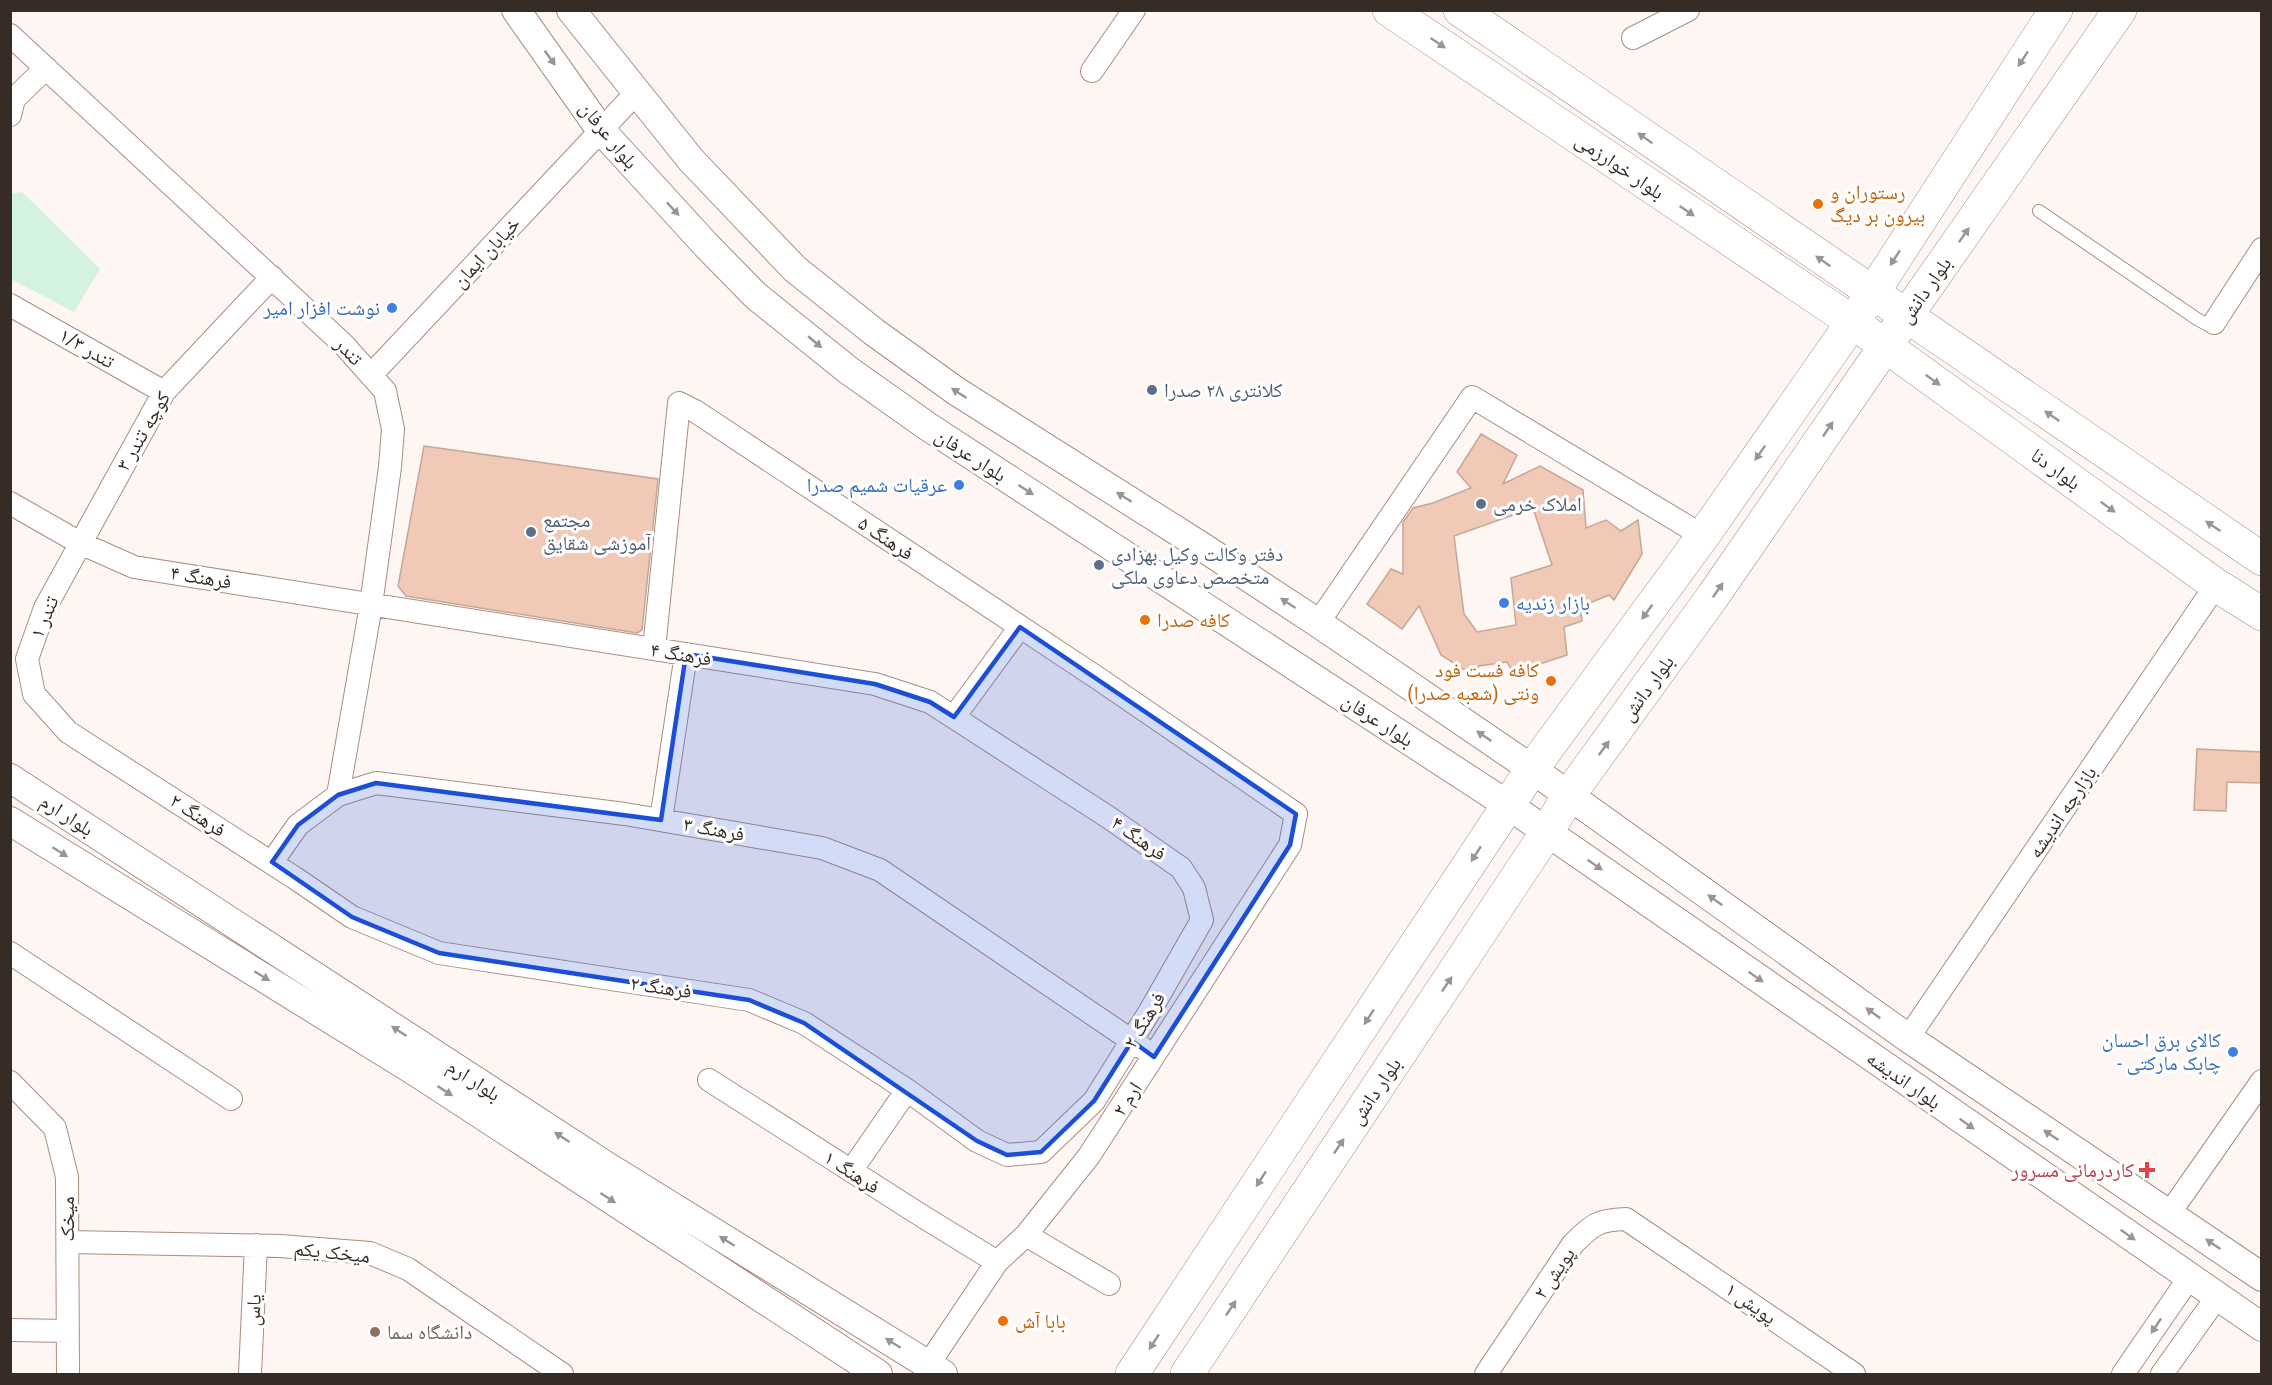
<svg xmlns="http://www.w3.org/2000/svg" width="2272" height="1385" font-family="'Roboto Condensed','Noto Naskh Arabic',sans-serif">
  <rect width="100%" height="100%" fill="#fdf6f3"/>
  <!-- green -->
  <path fill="#d4f2e0" d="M 22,192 L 100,269 L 74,312 L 11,279 L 11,193 Z"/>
  <!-- building -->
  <path fill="#f0cab7" stroke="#c6a697" stroke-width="1.5" fill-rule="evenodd" d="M 1481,434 L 1517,455 L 1503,484 L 1540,466 L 1583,490 L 1586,528 L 1606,520 L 1621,531 L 1638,520 L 1642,554 L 1614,600 L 1609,595 L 1580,607 L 1582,621 L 1564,627 L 1567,655 L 1513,673 L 1507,662 L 1479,666 L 1474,676 L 1441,655 L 1419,606 L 1402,629 L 1367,604 L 1391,569 L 1403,574 L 1403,522 L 1413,508 L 1433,503 L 1471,488 L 1457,472 ZM 1533,508 L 1552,565 L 1511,578 L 1516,625 L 1477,632 L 1464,614 L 1454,536 Z
    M 424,446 L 658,479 L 642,630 L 637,633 L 406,596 L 398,586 Z
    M 2197,749 L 2262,752 L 2262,783 L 2227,782 L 2226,811 L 2194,810 Z"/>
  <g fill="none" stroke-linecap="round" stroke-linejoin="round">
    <!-- service casing -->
    <g stroke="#ac8d7e" stroke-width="14">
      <path id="service" d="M 2039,211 L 2197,319 L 2206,324 L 2214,323"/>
    </g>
    <!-- minor casing -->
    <g stroke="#ac8d7e" stroke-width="24">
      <path id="minor" d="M 10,35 L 344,345 L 385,391 L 393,429 L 390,467 L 371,605 L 338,795
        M 1633,38 L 1688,10
        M 1092,71 L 1134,10
        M 10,115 L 14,99 L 46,68
        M 10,305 L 164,392
        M 2214,323 L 2262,249
        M 371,375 L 637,92
        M 10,503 L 80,543 L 134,567 L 875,684 L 930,702 L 1108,817 L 1181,868 L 1194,888 L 1202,920 L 1150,1011 L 1094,1101 L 1041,1152 L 1007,1155 L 977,1141 L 907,1090 L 804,1023 L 749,1000 L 439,953 L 352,917 L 295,878 L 68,732 L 34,694 L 27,659 L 45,608 L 164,392 L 272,277
        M 1318,623 L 1472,397 L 1703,536
        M 654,649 L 679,403 L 695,411 L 1099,679 L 1296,814 L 1290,845 L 1089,1156 L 1026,1235 L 997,1262 L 928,1365
        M 954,717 L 1020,627
        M 661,820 L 686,654
        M 272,862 L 298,825 L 338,795 L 376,783 L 625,814 L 822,848 L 880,870 L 1144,1049
        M 10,953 L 231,1099
        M 1908,1038 L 2216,585
        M 709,1080 L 922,1216 L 997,1262
        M 10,1082 L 55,1128 L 67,1177 L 68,1374
        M 851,1171 L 907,1090
        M 2169,1214 L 2262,1081
        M 1026,1235 L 1109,1284
        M 68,1242 L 280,1246 L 370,1253 L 408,1269 L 562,1374
        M 10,1330 L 68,1331
        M 250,1374 L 256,1245
        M 1486,1374 L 1573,1244 C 1593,1224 1598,1220 1626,1219 L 1854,1374
        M 2123,1374 L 2189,1278
        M 2162,1374 L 2217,1297"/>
    </g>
    <!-- tertiary casing -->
    <g stroke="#ac8d7e" stroke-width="30">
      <path id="tertiary" d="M 516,10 L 600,129 L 706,245 L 756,296 L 848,370 L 927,426 L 1508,805 L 2262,1327
        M 571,10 L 691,160 L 795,269 L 874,332 L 956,391 L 1204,548 L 1318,623 L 1532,769 L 1908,1038 L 2262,1277
        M 10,778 L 608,1167 L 943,1374
        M 10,821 L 416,1072 L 878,1374"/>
    </g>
    <!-- secondary casing -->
    <g stroke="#ac8d7e" stroke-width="34">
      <path id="secondary" d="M 1389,10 L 1851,321 L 2216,585 L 2262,614
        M 1460,10 L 2262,559
        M 1132,1374 L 1532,769 L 1703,536 L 1872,294 L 2056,10
        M 1187,1374 L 1547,832 L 1569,795 L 1713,596 L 1886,345 L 2120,10"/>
    </g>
    <!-- service -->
    <use href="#service" stroke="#fff" stroke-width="12"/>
    <!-- minor -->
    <use href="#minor" stroke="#fff" stroke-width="22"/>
    <!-- tertiary -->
    <use href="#tertiary" stroke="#fff" stroke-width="28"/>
    <!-- secondary -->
    <use href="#secondary" stroke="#fff" stroke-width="33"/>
  </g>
  <!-- one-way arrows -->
  <defs><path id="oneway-solid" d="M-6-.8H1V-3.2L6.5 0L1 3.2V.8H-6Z" transform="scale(1.5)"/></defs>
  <g fill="#9b9592">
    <use href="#oneway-solid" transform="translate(1438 43) rotate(34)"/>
    <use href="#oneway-solid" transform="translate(550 58) rotate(54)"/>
    <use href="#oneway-solid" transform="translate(2023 59) rotate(123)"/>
    <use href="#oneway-solid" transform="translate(1645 138) rotate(-145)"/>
    <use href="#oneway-solid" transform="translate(673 209) rotate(47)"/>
    <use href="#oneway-solid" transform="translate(1687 211) rotate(34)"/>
    <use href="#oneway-solid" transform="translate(1964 235) rotate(-55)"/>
    <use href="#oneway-solid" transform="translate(1895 258) rotate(123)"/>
    <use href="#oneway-solid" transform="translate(1823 261) rotate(-145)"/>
    <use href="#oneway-solid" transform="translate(815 342) rotate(40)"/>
    <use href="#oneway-solid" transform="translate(1933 380) rotate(36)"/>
    <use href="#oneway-solid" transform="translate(959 393) rotate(-147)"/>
    <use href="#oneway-solid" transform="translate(2052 416) rotate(-146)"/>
    <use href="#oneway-solid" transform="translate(1828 429) rotate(-56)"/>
    <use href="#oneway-solid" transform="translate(1760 453) rotate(125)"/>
    <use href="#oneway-solid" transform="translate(1026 490) rotate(33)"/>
    <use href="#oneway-solid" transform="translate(1124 497) rotate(-148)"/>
    <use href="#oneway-solid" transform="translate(2108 507) rotate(36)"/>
    <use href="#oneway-solid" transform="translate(2213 526) rotate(-146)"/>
    <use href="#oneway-solid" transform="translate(1718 590) rotate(-55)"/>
    <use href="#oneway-solid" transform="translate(1288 603) rotate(-147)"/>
    <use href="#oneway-solid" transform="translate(1647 612) rotate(126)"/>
    <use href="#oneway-solid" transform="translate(1484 736) rotate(-146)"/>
    <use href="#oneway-solid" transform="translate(1604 748) rotate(-54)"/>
    <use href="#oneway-solid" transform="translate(60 852) rotate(32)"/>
    <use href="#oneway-solid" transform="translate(1476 854) rotate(123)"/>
    <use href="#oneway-solid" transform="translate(1595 865) rotate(35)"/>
    <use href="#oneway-solid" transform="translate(1715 900) rotate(-144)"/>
    <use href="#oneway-solid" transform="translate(262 976) rotate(32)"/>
    <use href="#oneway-solid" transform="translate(1756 977) rotate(35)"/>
    <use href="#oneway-solid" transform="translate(1447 984) rotate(-56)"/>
    <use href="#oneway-solid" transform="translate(1873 1013) rotate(-144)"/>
    <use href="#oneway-solid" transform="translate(1369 1017) rotate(123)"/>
    <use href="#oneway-solid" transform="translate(399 1031) rotate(-147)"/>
    <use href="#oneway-solid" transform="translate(445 1091) rotate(33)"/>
    <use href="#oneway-solid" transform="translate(1967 1124) rotate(35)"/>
    <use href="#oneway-solid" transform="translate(2051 1135) rotate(-146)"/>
    <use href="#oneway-solid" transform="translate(562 1137) rotate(-147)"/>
    <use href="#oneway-solid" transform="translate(1339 1146) rotate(-56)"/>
    <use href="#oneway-solid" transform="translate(1261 1179) rotate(123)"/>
    <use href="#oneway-solid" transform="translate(608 1198) rotate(33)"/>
    <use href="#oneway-solid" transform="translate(2128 1235) rotate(35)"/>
    <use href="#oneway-solid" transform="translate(727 1241) rotate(-148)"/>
    <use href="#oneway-solid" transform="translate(2213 1244) rotate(-146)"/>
    <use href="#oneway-solid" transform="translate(1231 1308) rotate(-56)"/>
    <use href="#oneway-solid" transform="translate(2156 1326) rotate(124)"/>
    <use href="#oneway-solid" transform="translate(1154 1342) rotate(123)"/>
    <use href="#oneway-solid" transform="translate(893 1343) rotate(-148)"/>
  </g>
  <!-- marked area -->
  <path fill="#1d4ed8" fill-opacity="0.2" stroke="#1d4ed8" stroke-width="4.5" stroke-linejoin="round" d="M 1020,627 L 1296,814 L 1290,845 L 1154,1057 L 1132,1041 L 1094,1101 L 1041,1152 L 1007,1155 L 977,1141 L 804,1023 L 749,1000 L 439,953 L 352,917 L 272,862 L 298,825 L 338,795 L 376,783 L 661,820 L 686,654 L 875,684 L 930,702 L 954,717 Z"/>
  <!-- markers -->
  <g fill="#e8710a" stroke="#fff" stroke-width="2">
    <circle cx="1818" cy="204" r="6"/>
    <circle cx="1145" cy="620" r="6"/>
    <circle cx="1551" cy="681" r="6"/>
    <circle cx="1003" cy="1321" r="6"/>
  </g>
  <g fill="#3f7fe0" stroke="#fff" stroke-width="2">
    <circle cx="392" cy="308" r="6"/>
    <circle cx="959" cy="485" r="6"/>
    <circle cx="1504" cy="603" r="6"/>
    <circle cx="2233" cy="1052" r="6"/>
  </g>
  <g fill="#5c6f8a" stroke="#fff" stroke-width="2">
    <circle cx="1152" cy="390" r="6"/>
    <circle cx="1481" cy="504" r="6"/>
    <circle cx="531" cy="532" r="6"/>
    <circle cx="1099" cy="565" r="6"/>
  </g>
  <path fill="#e0444e" stroke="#fff" stroke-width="2" d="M2144 1161h6v6h6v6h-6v6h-6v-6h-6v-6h6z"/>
  <circle fill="#8d6e63" stroke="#fff" stroke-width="2" cx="375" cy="1332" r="6"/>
  <g text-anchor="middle" stroke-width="6" stroke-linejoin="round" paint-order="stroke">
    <!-- street labels -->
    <g font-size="20" fill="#372b25" stroke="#fff">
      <text transform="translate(609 135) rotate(51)" y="7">بلوار عرفان</text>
      <text transform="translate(1620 166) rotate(34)" y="7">بلوار خوارزمی</text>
      <text transform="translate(486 252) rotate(-47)" y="7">خیابان ایمان</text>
      <text transform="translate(1925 290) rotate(-55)" y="7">بلوار دانش</text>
      <text transform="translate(87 348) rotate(30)" y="7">تندر ۱/۳</text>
      <text transform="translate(349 351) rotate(46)" y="7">تندر</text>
      <text transform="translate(143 431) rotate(-60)" y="7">کوچه تندر ۳</text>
      <text transform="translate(971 455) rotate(33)" y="7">بلوار عرفان</text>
      <text transform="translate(2056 469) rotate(36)" y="7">بلوار دنا</text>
      <text transform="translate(886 538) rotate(34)" y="7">فرهنگ ۵</text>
      <text transform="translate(201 577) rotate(9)" y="7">فرهنگ ۴</text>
      <text transform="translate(44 617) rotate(-67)" y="7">تندر ۱</text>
      <text transform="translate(681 654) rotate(9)" y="7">فرهنگ ۴</text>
      <text transform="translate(1647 688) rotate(-54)" y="7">بلوار دانش</text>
      <text transform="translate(1378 720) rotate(33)" y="7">بلوار عرفان</text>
      <text transform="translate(2062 812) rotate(-56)" y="7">بازارچه اندیشه</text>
      <text transform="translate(67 815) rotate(33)" y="7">بلوار ارم</text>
      <text transform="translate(198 815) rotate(33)" y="7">فرهنگ ۲</text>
      <text transform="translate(714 829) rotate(10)" y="7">فرهنگ ۳</text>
      <text transform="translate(1139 838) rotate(35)" y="7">فرهنگ ۴</text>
      <text transform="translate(661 987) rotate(8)" y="7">فرهنگ ۲</text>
      <text transform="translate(1144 1020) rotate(-59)" y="7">فرهنگ ۲</text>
      <text transform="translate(474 1080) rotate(33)" y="7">بلوار ارم</text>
      <text transform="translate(1904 1080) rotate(35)" y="7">بلوار اندیشه</text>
      <text transform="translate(1375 1091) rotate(-56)" y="7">بلوار دانش</text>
      <text transform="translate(1127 1099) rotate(-57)" y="7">ارم ۲</text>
      <text transform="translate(852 1172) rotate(33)" y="7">فرهنگ ۱</text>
      <text transform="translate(67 1219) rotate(-90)" y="7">میخک</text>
      <text transform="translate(332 1252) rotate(6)" y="7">میخک یکم</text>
      <text transform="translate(1554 1273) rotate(-56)" y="7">پویش ۲</text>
      <text transform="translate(1751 1303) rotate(35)" y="7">پویش ۱</text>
      <text transform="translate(253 1310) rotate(-87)" y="7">یاس</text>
    </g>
    <!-- food labels -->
    <g font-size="20" fill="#c56008" stroke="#fff" text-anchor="start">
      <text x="1830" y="199">رستوران و<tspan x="1830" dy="23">بیرون بر دیگ</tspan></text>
      <text x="1157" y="627">کافه صدرا</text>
      <text x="1539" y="677" text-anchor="end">کافه فست فود<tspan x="1539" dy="23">ونتی (شعبه صدرا)</tspan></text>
      <text x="1015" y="1328">بابا آش</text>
    </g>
    <!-- shop labels -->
    <g font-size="20" fill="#366cbe" stroke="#fff" text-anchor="end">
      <text x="380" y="315">نوشت افزار امیر</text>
      <text x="947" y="492">عرقیات شمیم صدرا</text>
      <text x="1516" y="610" text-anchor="start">بازار زندیه</text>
      <text x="2221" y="1047">کالای برق احسان<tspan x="2221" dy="23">- چابک مارکتی</tspan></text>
    </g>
    <!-- service labels -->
    <g font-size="20" fill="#4e5e75" stroke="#fff" text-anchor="start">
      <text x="1164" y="397">کلانتری ۲۸ صدرا</text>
      <text x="1493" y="511">املاک خرمی</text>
      <text x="543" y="527">مجتمع<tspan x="543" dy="23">آموزشی شقایق</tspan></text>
      <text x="1111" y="561">دفتر وکالت وکیل بهزادی<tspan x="1111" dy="23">متخصص دعاوی ملکی</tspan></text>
    </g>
    <!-- health labels -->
    <g font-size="20" fill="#be3a42" stroke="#fff" text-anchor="end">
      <text x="2134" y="1177">کاردرمانی مسرور</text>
    </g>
    <!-- education labels -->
    <g font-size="20" fill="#785e54" stroke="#fff" text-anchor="start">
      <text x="387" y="1339">دانشگاه سما</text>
    </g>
  </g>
  <!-- border -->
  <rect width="2272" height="1385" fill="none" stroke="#372b25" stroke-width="24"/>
</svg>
